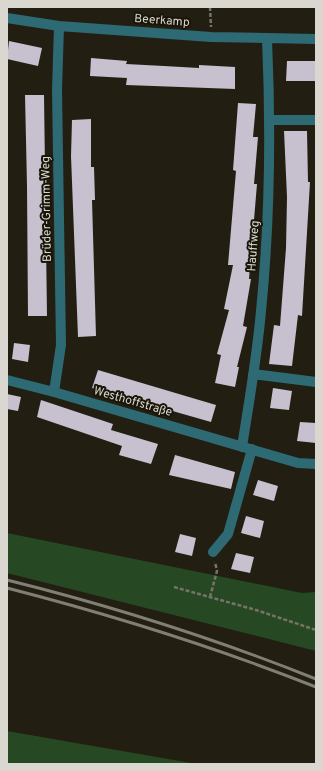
<svg xmlns="http://www.w3.org/2000/svg" width="323" height="771" font-family="Overpass,sans-serif">
  <rect width="100%" height="100%" fill="#221e12"/>
  <!-- green -->
  <path fill="#264923" d="M 7,533 L 302,593 L 316,592 L 316,651 L 7,573 Z
    M 7,731 L 197,764 L 7,764 Z"/>
  <!-- building -->
  <path fill="#c6c0cf" d="M 9,41 L 42,48 L 38,66 L 7,59 Z
    M 91,58 L 127,61 L 126,64 L 164,66 L 199,68 L 199,65 L 235,67 L 235,89 L 126,85 L 127,78 L 90,76 Z
    M 287,61 L 316,61 L 316,81 L 286,81 Z
    M 25,95 L 44,95 L 47,316 L 28,316 L 27,186 Z
    M 238,103 L 256,104 L 253,137 L 258,137 L 254,184 L 257,184 L 249,279 L 251,279 L 243,326 L 247,327 L 237,367 L 239,367 L 235,387 L 215,383 L 221,355 L 217,354 L 229,310 L 224,309 L 233,265 L 228,265 L 236,171 L 233,170 Z
    M 91,119 L 91,167 L 94,167 L 95,200 L 92,200 L 96,336 L 78,337 L 71,156 L 72,120 Z
    M 284,131 L 307,131 L 308,182 L 310,182 L 302,316 L 298,315 L 292,366 L 269,364 L 274,325 L 280,326 L 286,248 L 287,197 Z
    M 14,343 L 30,345 L 28,362 L 12,359 Z
    M 98,370 L 216,405 L 211,422 L 92,388 Z
    M 273,388 L 292,391 L 289,410 L 270,408 Z
    M 7,394 L 21,397 L 18,411 L 7,409 Z
    M 41,400 L 113,424 L 111,430 L 158,444 L 151,464 L 119,455 L 122,446 L 37,417 Z
    M 300,422 L 316,423 L 316,443 L 297,441 Z
    M 175,455 L 235,472 L 231,489 L 169,475 Z
    M 258,480 L 278,486 L 274,501 L 253,495 Z
    M 246,516 L 264,521 L 260,538 L 241,533 Z
    M 180,534 L 196,538 L 192,556 L 175,552 Z
    M 236,553 L 254,557 L 250,573 L 231,569 Z"/>
  <g fill="none" stroke-linecap="round" stroke-linejoin="round">
    <!-- path -->
    <path stroke="#767369" stroke-width="2.5" stroke-dasharray="4 2" stroke-linecap="butt" d="M 210,7 L 211,27
      M 174,587 L 256,610 L 316,630
      M 210,597 L 217,571 L 215,562"/>
    <!-- minor -->
    <path stroke="#2e6a74" stroke-width="10" d="M 7,18 L 59,26 L 211,37 L 316,39
      M 271,120 L 316,120
      M 253,374 L 316,382
      M 7,380 L 54,392 L 298,463 L 316,464
      M 54,392 L 61,345 L 57,90 L 59,26
      M 242,447 C 249,402 257,357 261,311 C 270,220 271,130 267,39
      M 213,552 L 228,534 L 252,449"/>
    <!-- rail -->
    <path stroke="#817e74" stroke-width="3" d="M 7,580 C 112,606 216,639 316,679
      M 7,588 C 112,615 215,647 316,687"/>
  </g>
  <g text-anchor="middle" stroke-width="4" stroke-linejoin="round" paint-order="stroke">
    <!-- street labels -->
    <g font-size="12" fill="#d9d7cf" stroke="#191509">
      <text transform="translate(162 20) rotate(4)" y="4">Beerkamp</text>
      <text transform="translate(46 209) rotate(-91)" y="4">Brüder-Grimm-Weg</text>
      <text transform="translate(253 246) rotate(-86)" y="4">Hauffweg</text>
      <text transform="translate(133 401) rotate(16)" y="4">Westhoffstraße</text>
    </g>
  </g>
  <!-- border -->
  <rect width="323" height="771" fill="none" stroke="#d9d7cf" stroke-width="16"/>
</svg>
